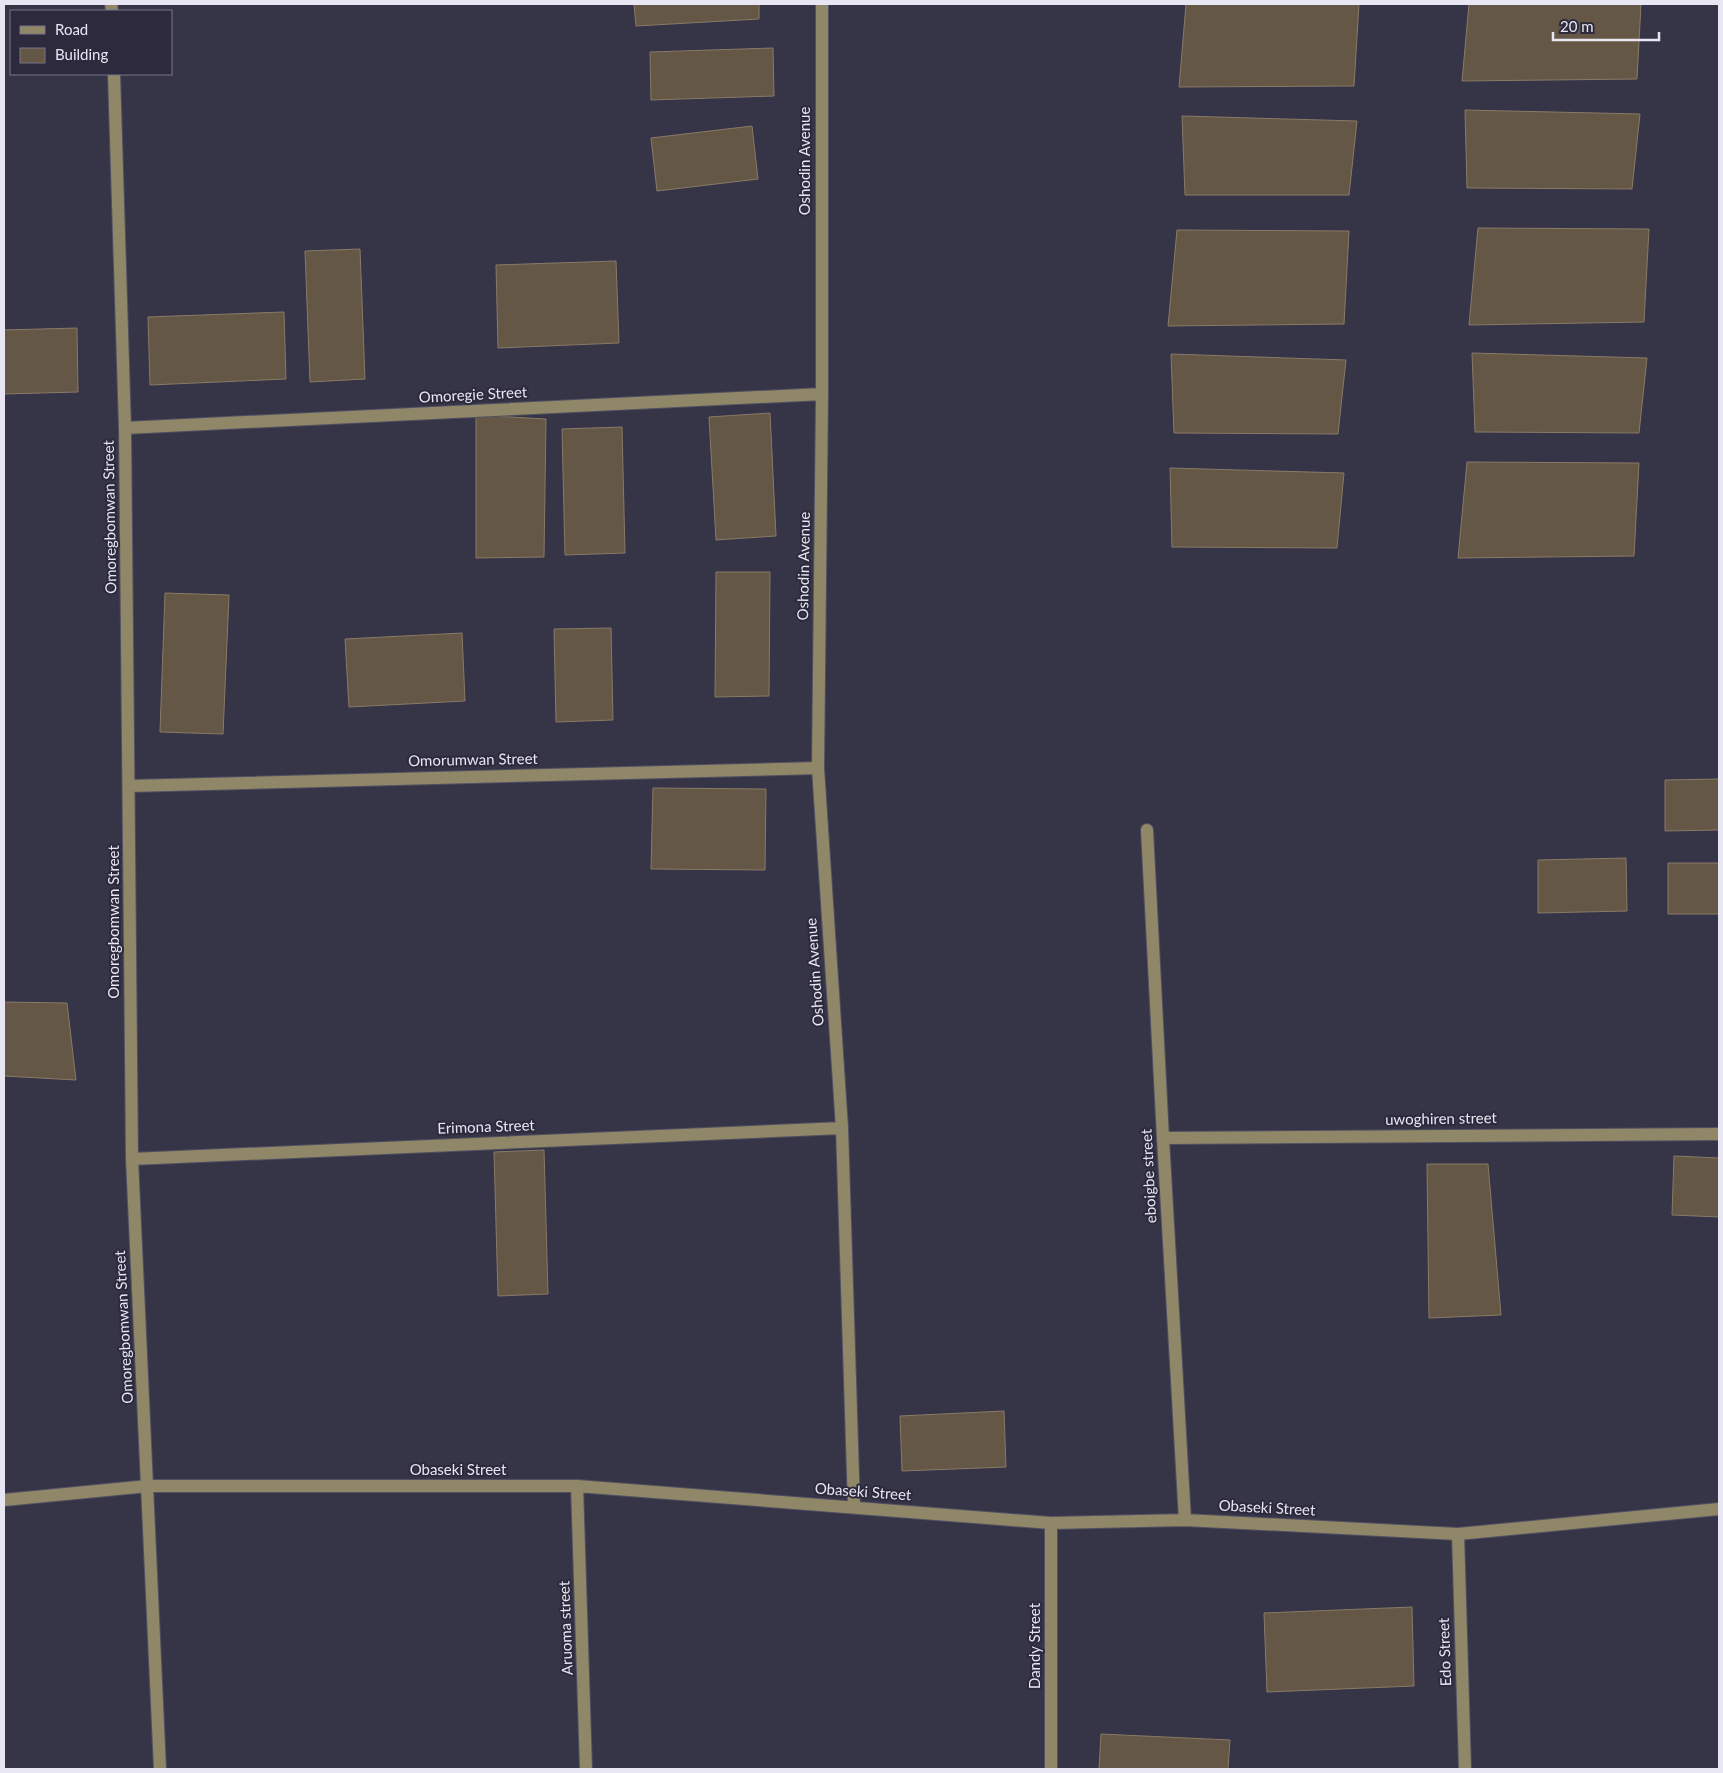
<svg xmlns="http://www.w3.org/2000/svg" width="1723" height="1773" font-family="Lato,sans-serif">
  <rect width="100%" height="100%" fill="#363447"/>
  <!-- building -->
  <path fill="#655746" stroke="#897a68" d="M 634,4 L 759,4 L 759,19 L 636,26 Z
    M 1186,4 L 1359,4 L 1354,86 L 1179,87 Z
    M 1469,4 L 1641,4 L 1637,79 L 1462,81 Z
    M 773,48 L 774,96 L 651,100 L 650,52 Z
    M 1465,110 L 1640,114 L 1632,189 L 1467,188 Z
    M 1182,116 L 1357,121 L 1349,195 L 1185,195 Z
    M 752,126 L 758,179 L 657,191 L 651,138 Z
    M 1478,228 L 1649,229 L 1644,322 L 1469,325 Z
    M 1177,230 L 1349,231 L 1344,324 L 1168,326 Z
    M 360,249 L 365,379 L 310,382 L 305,251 Z
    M 616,261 L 619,343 L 498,348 L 496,265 Z
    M 284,312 L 286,379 L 150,385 L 148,317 Z
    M 77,328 L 78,392 L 4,394 L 4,330 Z
    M 1472,353 L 1647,358 L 1639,433 L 1475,432 Z
    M 1171,354 L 1346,360 L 1338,434 L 1174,433 Z
    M 770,413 L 776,536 L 716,540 L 709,417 Z
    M 476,415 L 546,419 L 544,557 L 476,558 Z
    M 622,427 L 625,553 L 565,555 L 562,429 Z
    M 1467,462 L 1639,463 L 1634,556 L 1458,558 Z
    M 1170,468 L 1344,473 L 1337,548 L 1172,547 Z
    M 716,572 L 770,572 L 769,696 L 715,697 Z
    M 165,593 L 229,595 L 223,734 L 160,732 Z
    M 611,628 L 613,720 L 556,722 L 554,629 Z
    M 462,633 L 465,701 L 349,707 L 345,639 Z
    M 1719,779 L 1719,830 L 1665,831 L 1665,780 Z
    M 653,788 L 766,789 L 765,870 L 651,869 Z
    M 1626,858 L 1627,911 L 1538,913 L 1538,860 Z
    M 1668,863 L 1719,863 L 1719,914 L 1668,914 Z
    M 4,1002 L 67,1003 L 76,1080 L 4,1076 Z
    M 544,1150 L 548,1294 L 498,1296 L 494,1152 Z
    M 1674,1156 L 1719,1158 L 1719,1217 L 1672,1215 Z
    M 1427,1164 L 1488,1164 L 1501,1315 L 1429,1318 Z
    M 1004,1411 L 1006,1467 L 902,1471 L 900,1416 Z
    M 1412,1607 L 1414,1686 L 1267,1692 L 1264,1613 Z
    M 1101,1734 L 1230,1740 L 1228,1769 L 1099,1769 Z"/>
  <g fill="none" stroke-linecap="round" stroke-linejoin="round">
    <!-- minor casing -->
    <g stroke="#525062" stroke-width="14">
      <path id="minor" d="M 111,4 L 112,11
        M 822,4 L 822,394 L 818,768 L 842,1128 L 854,1507
        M 114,74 L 125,428 L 132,1159 L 160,1769
        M 125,428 L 822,394
        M 129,786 L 818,768
        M 1147,830 L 1163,1138 L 1185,1520
        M 1163,1138 L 1719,1134
        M 132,1159 L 842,1128
        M 577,1486 L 586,1769
        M 4,1500 L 148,1486 L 577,1486 L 1051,1523 L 1185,1520 L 1458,1534 L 1719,1509
        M 1458,1534 L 1465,1769
        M 1051,1769 L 1051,1523"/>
    </g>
    <!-- minor -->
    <use href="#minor" stroke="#908768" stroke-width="12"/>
  </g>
  <g text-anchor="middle" stroke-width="4" stroke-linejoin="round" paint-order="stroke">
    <!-- street labels -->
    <g font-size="15" fill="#e7e6f2" stroke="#2c2a3c">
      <text transform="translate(805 161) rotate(-90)" y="5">Oshodin Avenue</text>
      <text transform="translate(473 395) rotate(-3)" y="5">Omoregie Street</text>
      <text transform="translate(110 517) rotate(-91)" y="5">Omoregbomwan Street</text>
      <text transform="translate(804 566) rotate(-89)" y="5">Oshodin Avenue</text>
      <text transform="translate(473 760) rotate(-1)" y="5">Omorumwan Street</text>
      <text transform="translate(114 922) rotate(-90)" y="5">Omoregbomwan Street</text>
      <text transform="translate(815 972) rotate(-94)" y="5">Oshodin Avenue</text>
      <text transform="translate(1441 1119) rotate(-1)" y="5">uwoghiren street</text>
      <text transform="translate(486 1127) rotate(-2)" y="5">Erimona Street</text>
      <text transform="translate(1149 1176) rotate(-93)" y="5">eboigbe street</text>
      <text transform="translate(124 1327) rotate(-93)" y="5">Omoregbomwan Street</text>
      <text x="458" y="1475">Obaseki Street</text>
      <text transform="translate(863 1492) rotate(4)" y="5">Obaseki Street</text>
      <text transform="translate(1267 1508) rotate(3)" y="5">Obaseki Street</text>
      <text transform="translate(566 1628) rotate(-92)" y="5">Aruoma street</text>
      <text transform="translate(1035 1646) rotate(-90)" y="5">Dandy Street</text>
      <text transform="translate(1445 1652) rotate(-92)" y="5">Edo Street</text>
    </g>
  </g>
  <!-- border -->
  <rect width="1723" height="1773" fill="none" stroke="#e7e6f2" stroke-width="10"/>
  <!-- legend -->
  <rect x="10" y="10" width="162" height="65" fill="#2c2a3c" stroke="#777585"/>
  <rect x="20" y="26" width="25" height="8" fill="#908768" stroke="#777585"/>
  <text x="55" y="35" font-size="15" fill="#e7e6f2">Road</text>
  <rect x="20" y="48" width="25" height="15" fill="#655746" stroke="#777585"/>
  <text x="55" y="60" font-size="15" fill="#e7e6f2">Building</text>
  <!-- scale -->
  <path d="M1553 32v8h106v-8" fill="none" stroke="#e7e6f2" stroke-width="2.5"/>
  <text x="1560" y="32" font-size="15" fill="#e7e6f2" stroke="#2c2a3c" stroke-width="4" paint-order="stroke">20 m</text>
</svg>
